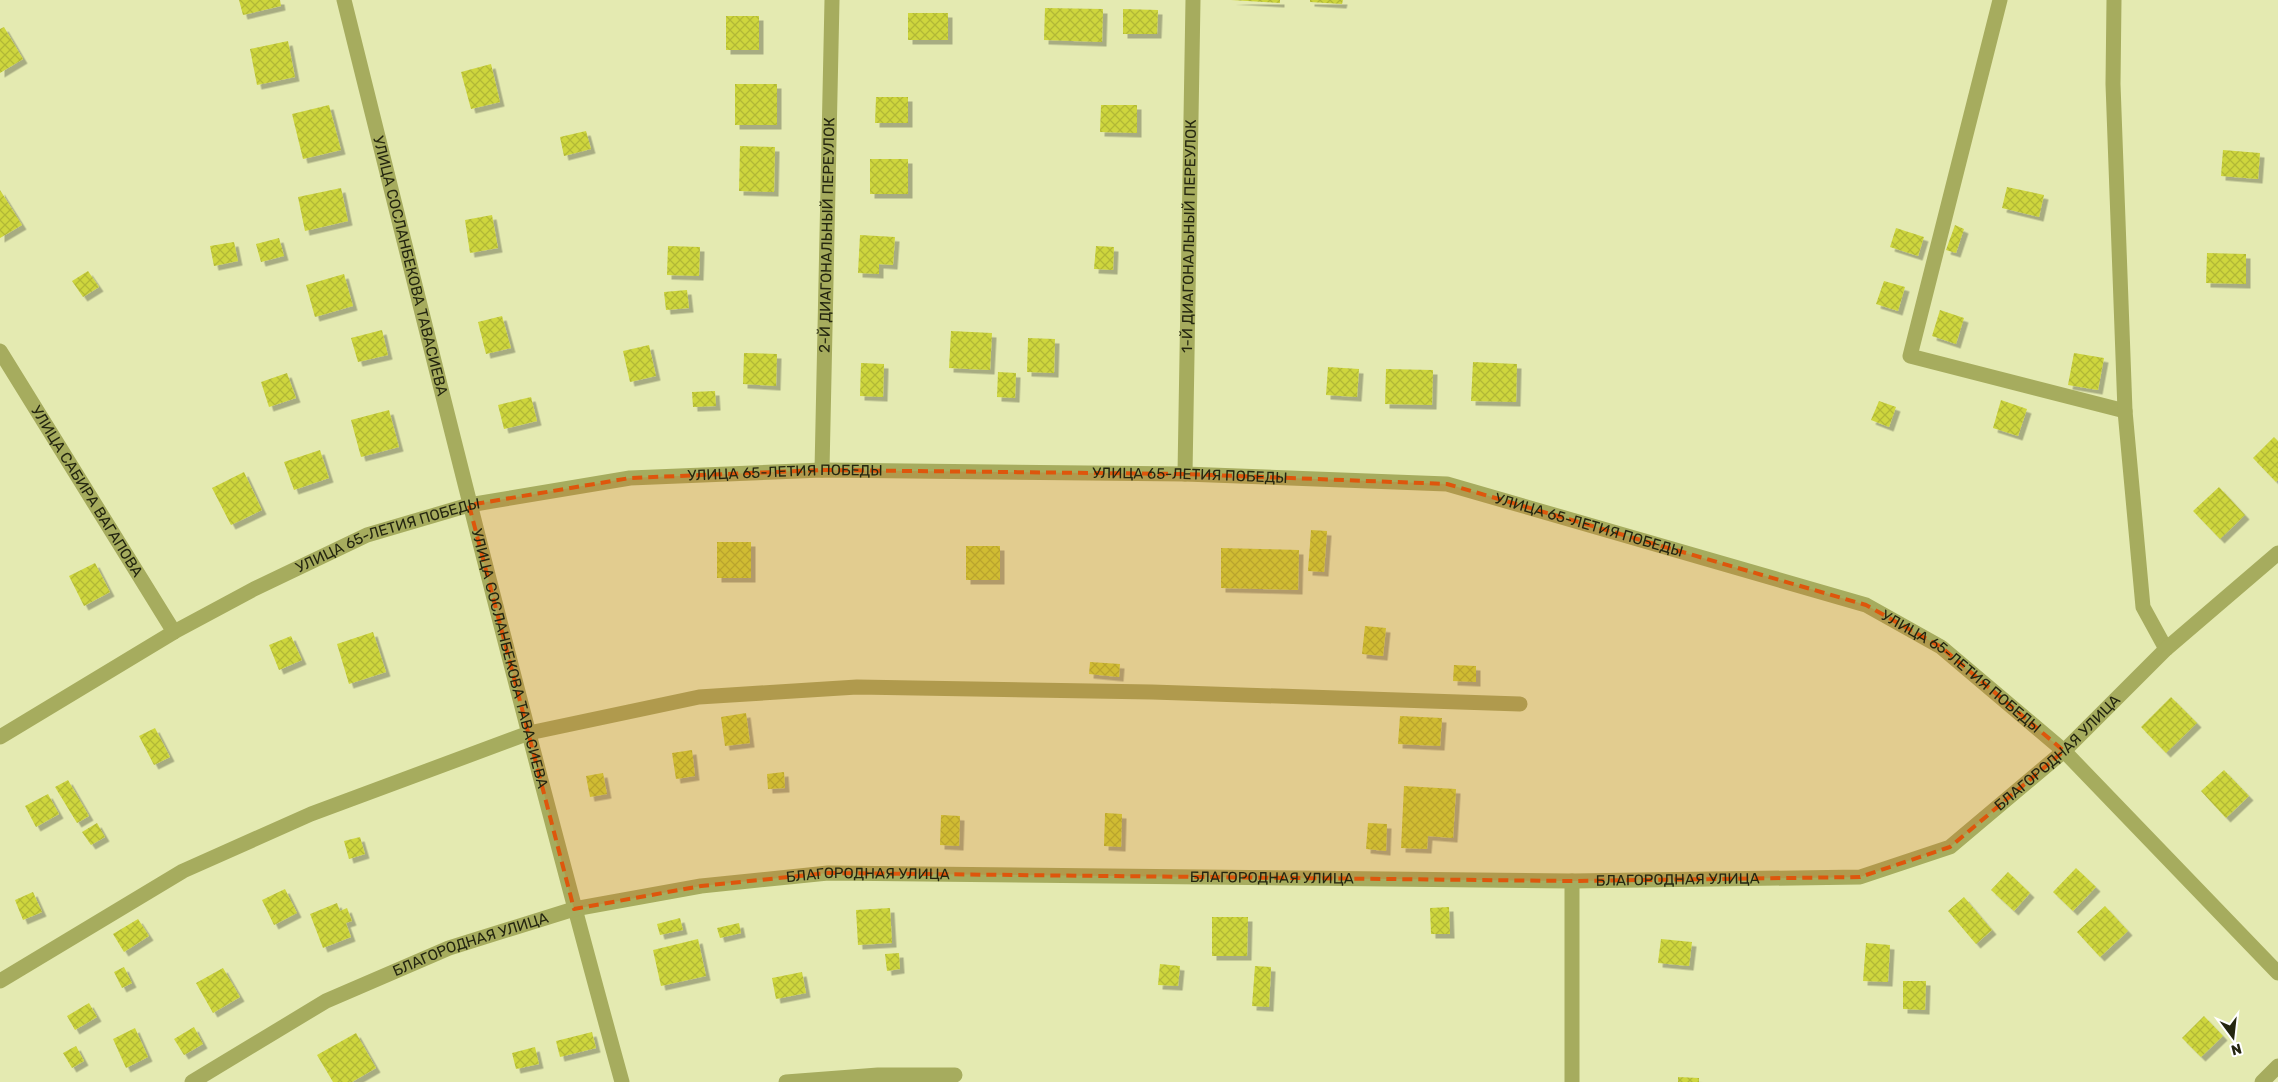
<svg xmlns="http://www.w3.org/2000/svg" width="2278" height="1082" font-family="Rubik,sans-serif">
  <defs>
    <pattern id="building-cross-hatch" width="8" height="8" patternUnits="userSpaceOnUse" patternTransform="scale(1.25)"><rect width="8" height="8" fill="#ced63e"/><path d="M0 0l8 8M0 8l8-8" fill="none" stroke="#b1b835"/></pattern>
    <filter id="shadow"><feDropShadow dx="4.5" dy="4.5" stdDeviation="0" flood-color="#0004"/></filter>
  </defs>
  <rect width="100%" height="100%" fill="#e4eab1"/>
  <!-- building -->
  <path fill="url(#building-cross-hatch)" filter="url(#shadow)" d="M 239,0 L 280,0 L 281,6 L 243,15 Z
    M 1231,0 L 1280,0 L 1280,3 Z
    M 1310,0 L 1343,0 L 1342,4 L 1310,2 Z
    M 1045,8 L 1103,9 L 1102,42 L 1044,40 Z
    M 1123,9 L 1158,10 L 1157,34 L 1123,34 Z
    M 908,13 L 948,13 L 948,40 L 908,40 Z
    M 726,16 L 759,16 L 759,50 L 726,50 Z
    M 4,27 L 23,59 L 0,73 L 0,29 Z
    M 288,41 L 295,77 L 257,85 L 250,49 Z
    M 491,64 L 500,102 L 471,109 L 461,72 Z
    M 735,84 L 777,84 L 777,125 L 735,125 Z
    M 876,97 L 908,97 L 908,123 L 875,123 Z
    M 329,105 L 341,150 L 303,159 L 292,114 Z
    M 1101,105 L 1137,105 L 1137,133 L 1100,132 Z
    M 586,131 L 591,149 L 564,156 L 560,137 Z
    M 740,146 L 775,147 L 774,192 L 739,191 Z
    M 2223,150 L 2260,153 L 2258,179 L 2221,176 Z
    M 870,159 L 908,159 L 908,194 L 870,194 Z
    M 2007,187 L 2044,195 L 2039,217 L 2002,208 Z
    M 341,188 L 348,221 L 305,231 L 298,197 Z
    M 0,190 L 22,225 L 0,238 Z
    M 492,215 L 498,248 L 470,253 L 465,220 Z
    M 1955,225 L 1964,229 L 1956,253 L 1946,250 Z
    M 1896,228 L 1924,237 L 1918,256 L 1890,247 Z
    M 860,235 L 895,237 L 893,265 L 879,264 L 879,274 L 858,273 Z
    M 279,238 L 284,256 L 261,262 L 256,244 Z
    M 234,242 L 238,261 L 214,266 L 210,246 Z
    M 668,246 L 700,247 L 699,276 L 667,275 Z
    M 1096,246 L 1114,247 L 1113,270 L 1094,269 Z
    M 2207,253 L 2246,254 L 2246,284 L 2206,283 Z
    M 88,271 L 99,287 L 83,297 L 72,281 Z
    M 344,274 L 353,306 L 315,317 L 306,285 Z
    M 1884,281 L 1905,287 L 1898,311 L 1876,304 Z
    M 687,290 L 689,308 L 666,310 L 664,292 Z
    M 1940,310 L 1964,318 L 1956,344 L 1932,336 Z
    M 502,316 L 511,348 L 486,354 L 478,322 Z
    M 382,330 L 388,355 L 358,362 L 351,338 Z
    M 951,331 L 992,333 L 990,370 L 949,368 Z
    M 1028,338 L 1055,339 L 1054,373 L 1027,372 Z
    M 649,345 L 656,376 L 630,382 L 623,351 Z
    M 744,353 L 777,354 L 776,386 L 743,384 Z
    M 2074,353 L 2104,358 L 2098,390 L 2068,385 Z
    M 1473,362 L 1517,364 L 1516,402 L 1471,401 Z
    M 861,363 L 884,364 L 883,397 L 860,396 Z
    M 1328,367 L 1359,369 L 1357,397 L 1326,395 Z
    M 1386,369 L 1433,370 L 1432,405 L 1385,404 Z
    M 998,372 L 1016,373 L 1015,398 L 997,397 Z
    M 287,373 L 296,398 L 269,407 L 261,382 Z
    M 715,391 L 716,406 L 693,407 L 692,392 Z
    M 531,397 L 537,421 L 504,429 L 498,405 Z
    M 2001,400 L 2027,409 L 2018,436 L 1993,428 Z
    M 1879,401 L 1896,407 L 1889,427 L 1871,420 Z
    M 389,410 L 399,447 L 361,457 L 351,420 Z
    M 2274,437 L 2278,441 L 2278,480 L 2276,482 L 2253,458 Z
    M 320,450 L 329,478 L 294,490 L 284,462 Z
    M 244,472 L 262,510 L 231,525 L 212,488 Z
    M 2219,487 L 2245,515 L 2220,539 L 2193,511 Z
    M 1311,530 L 1327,531 L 1324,572 L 1308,571 Z
    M 717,542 L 751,542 L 751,578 L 717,578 Z
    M 966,546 L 1000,546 L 1000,580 L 966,580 Z
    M 1221,548 L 1299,550 L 1298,590 L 1221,588 Z
    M 95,563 L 110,592 L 84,606 L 69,576 Z
    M 1365,626 L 1386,628 L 1383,656 L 1362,654 Z
    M 373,632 L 386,672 L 349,684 L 337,644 Z
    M 291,636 L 302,660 L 279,670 L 269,645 Z
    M 1090,662 L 1120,664 L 1119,677 L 1089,674 Z
    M 1454,665 L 1476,666 L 1476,682 L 1453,681 Z
    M 2171,697 L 2197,723 L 2166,753 L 2141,727 Z
    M 746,713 L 750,743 L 725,746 L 721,717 Z
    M 1400,716 L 1442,718 L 1440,746 L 1398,744 Z
    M 155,728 L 170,757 L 154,765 L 139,736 Z
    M 692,750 L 695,776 L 676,779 L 672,753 Z
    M 2224,770 L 2249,796 L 2226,818 L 2201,791 Z
    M 784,772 L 785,788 L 768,789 L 767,774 Z
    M 603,773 L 607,794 L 590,797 L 586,776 Z
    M 68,780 L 89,816 L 77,823 L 55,787 Z
    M 1404,786 L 1456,789 L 1453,838 L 1428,836 L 1427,849 L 1401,848 Z
    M 48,794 L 59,814 L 36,827 L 25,806 Z
    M 1105,813 L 1122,814 L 1121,847 L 1104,846 Z
    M 941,815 L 960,816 L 959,846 L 940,845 Z
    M 97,823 L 105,837 L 91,845 L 82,832 Z
    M 1368,823 L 1387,824 L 1386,851 L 1366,849 Z
    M 360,837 L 365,854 L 349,859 L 344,841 Z
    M 2076,868 L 2096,887 L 2073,911 L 2053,892 Z
    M 2008,872 L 2030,893 L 2014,911 L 1991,890 Z
    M 285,889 L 297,913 L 274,925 L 262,900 Z
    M 33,892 L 42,912 L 23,920 L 15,900 Z
    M 1964,897 L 1992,930 L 1976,944 L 1948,911 Z
    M 337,903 L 340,911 L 347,908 L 352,921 L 346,923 L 351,937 L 323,948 L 310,914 Z
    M 2105,906 L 2128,931 L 2100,957 L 2077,932 Z
    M 1449,907 L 1450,934 L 1431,934 L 1430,908 Z
    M 890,908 L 892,943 L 858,945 L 856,910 Z
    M 1212,917 L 1248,917 L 1247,956 L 1212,956 Z
    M 680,918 L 683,930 L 660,935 L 657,924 Z
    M 138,919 L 149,936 L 124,952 L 113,934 Z
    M 739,923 L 741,933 L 720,938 L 717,928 Z
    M 698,939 L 706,976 L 661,986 L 653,950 Z
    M 1661,939 L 1692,942 L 1689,966 L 1658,963 Z
    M 1866,943 L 1890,945 L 1888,982 L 1863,981 Z
    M 899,953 L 900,969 L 887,971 L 885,954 Z
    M 1160,964 L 1180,966 L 1178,986 L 1158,985 Z
    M 1255,966 L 1271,967 L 1269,1007 L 1252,1006 Z
    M 124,967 L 132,983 L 122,988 L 114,972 Z
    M 223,968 L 240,997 L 213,1013 L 196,983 Z
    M 802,972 L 806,993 L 776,999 L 772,978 Z
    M 1903,981 L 1926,981 L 1925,1010 L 1903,1009 Z
    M 89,1003 L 97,1017 L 75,1030 L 67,1016 Z
    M 2204,1016 L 2223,1036 L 2201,1057 L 2182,1038 Z
    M 194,1027 L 203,1044 L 184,1055 L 174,1039 Z
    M 135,1028 L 148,1057 L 126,1068 L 113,1039 Z
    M 592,1032 L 596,1048 L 560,1057 L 556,1041 Z
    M 356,1033 L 376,1068 L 352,1082 L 333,1082 L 317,1055 Z
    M 76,1046 L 84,1061 L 72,1068 L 63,1053 Z
    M 535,1047 L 539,1064 L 516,1069 L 512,1053 Z
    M 1678,1077 L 1699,1078 L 1699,1082 L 1678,1082 Z"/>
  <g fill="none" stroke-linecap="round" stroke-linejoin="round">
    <!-- minor -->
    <g stroke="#a6ac5e" stroke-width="15">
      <path id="s1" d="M 344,0 C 434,361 523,723 622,1082"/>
      <path d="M 2000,0 L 1910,356 L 2125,411"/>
      <path d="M 2114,0 L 2113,84 L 2125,411 L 2143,607 L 2166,649"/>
      <path id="s2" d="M 0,351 L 174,632"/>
      <path id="s3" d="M 822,470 L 832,0"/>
      <path id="s4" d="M 1185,474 L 1193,0"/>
      <path id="s5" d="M 0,737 L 174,632 L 254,589 L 367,535 L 469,505 L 630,478 L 822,470 L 1185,474 L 1447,484 L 1866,605 L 1941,647 L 2064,751 L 2278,973"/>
      <path d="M 1572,881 L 1572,1082"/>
      <path d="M 0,981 L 183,871 L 311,814 L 529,733 L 699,697 L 857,687 L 1152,692 L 1520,704"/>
      <path id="s6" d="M 192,1082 L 326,1001 L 449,948 L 574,909 L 701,886 L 828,873 L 1572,881 L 1860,877 L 1950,847 L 2064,751 L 2166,649 L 2278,553"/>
      <path d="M 786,1082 L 878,1075 L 955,1075"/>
      <path d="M 2262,1082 L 2278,1066"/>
    </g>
  </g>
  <!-- marked area -->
  <path fill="#de560c" fill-opacity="0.2" stroke="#de560c" stroke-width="4" stroke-dasharray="10 6" stroke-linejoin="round" d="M 822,470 L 1185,474 L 1447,484 L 1866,605 L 1941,647 L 2064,751 L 1950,847 L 1860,877 L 1572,881 L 828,873 L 701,886 L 574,909 L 469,505 L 630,478 Z"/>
  <g text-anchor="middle" stroke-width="4" stroke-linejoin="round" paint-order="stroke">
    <!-- street labels -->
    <g font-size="15" fill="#242610" stroke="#fff">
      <text dy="5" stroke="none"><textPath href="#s3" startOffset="235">2-Й ДИАГОНАЛЬНЫЙ ПЕРЕУЛОК</textPath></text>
      <text dy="5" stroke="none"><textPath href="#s4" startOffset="238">1-Й ДИАГОНАЛЬНЫЙ ПЕРЕУЛОК</textPath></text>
      <text dy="5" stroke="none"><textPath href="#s1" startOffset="274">УЛИЦА СОСЛАНБЕКОВА ТАВАСИЕВА</textPath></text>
      <text dy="5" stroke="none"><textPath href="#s5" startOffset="844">УЛИЦА 65-ЛЕТИЯ ПОБЕДЫ</textPath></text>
      <text dy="5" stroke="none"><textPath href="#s5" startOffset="1249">УЛИЦА 65-ЛЕТИЯ ПОБЕДЫ</textPath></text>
      <text dy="5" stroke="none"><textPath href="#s2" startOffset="165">УЛИЦА САБИРА ВАГАПОВА</textPath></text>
      <text dy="5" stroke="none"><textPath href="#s5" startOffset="1654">УЛИЦА 65-ЛЕТИЯ ПОБЕДЫ</textPath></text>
      <text dy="5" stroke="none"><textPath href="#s5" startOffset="439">УЛИЦА 65-ЛЕТИЯ ПОБЕДЫ</textPath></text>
      <text dy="5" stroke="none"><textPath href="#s1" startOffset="679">УЛИЦА СОСЛАНБЕКОВА ТАВАСИЕВА</textPath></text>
      <text dy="5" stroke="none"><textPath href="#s5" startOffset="2059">УЛИЦА 65-ЛЕТИЯ ПОБЕДЫ</textPath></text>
      <text dy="5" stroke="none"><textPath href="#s6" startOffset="1948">БЛАГОРОДНАЯ УЛИЦА</textPath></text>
      <text dy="5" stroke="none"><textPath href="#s6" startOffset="718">БЛАГОРОДНАЯ УЛИЦА</textPath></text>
      <text dy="5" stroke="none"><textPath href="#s6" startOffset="1122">БЛАГОРОДНАЯ УЛИЦА</textPath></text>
      <text dy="5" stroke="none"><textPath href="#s6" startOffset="1528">БЛАГОРОДНАЯ УЛИЦА</textPath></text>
      <text dy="5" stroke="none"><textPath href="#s6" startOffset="312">БЛАГОРОДНАЯ УЛИЦА</textPath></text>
    </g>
  </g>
  <!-- north arrow -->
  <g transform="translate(2233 1037) rotate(165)" stroke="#ffffff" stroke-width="4" paint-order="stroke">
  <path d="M0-4L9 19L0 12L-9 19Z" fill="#242610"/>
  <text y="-8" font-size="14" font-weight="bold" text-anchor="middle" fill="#242610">N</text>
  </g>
</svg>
